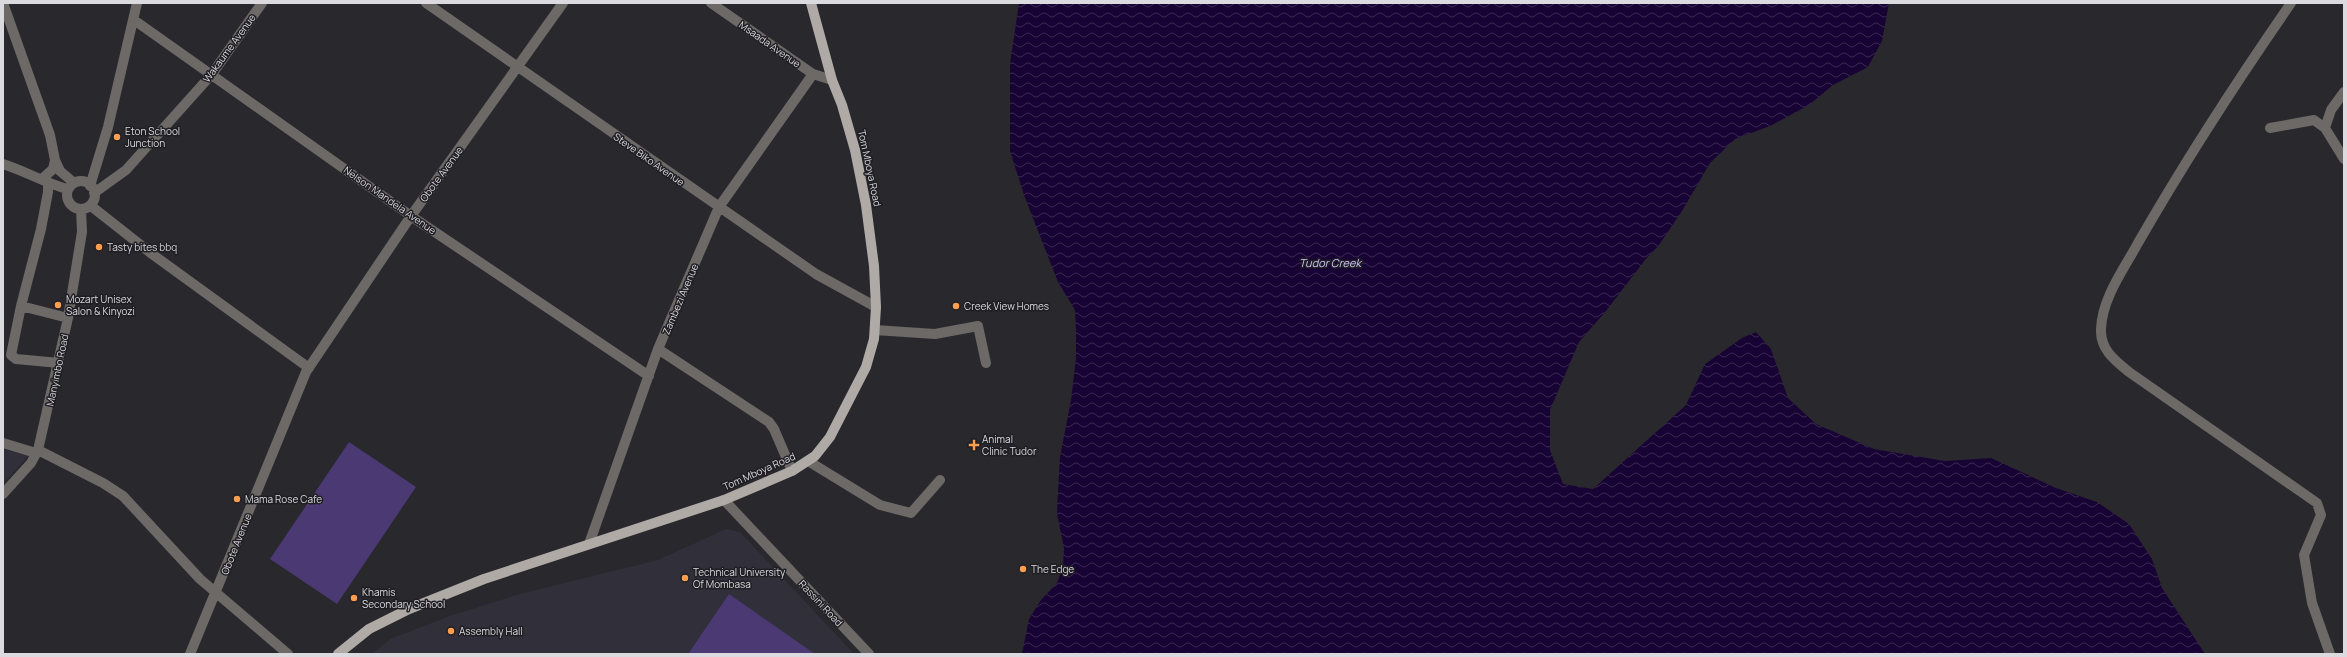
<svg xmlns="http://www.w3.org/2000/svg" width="2347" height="657" font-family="Manrope,sans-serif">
  <defs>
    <pattern id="water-waves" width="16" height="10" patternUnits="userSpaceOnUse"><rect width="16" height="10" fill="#180434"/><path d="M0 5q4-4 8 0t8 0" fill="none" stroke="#392851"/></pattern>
  </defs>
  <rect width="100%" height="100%" fill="#29282d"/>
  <!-- built -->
  <path fill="#312f3a" d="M 3,449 L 28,456 L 3,484 Z
    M 726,529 L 740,532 L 854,654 L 372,654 L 390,639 L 450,616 L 516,595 L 658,560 Z"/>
  <!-- garden -->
  <path fill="#4a3972" d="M 349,442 L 416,487 L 337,604 L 270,559 Z
    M 729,594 L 815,654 L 688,654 Z"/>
  <!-- water -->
  <path fill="url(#water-waves)" d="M 1019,3 L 1889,3 L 1882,41 L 1868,67 L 1833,85 L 1809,105 L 1770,126 L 1735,139 L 1710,163 L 1682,211 L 1659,245 L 1645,260 L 1606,311 L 1579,342 L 1550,410 L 1550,450 L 1563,484 L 1593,489 L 1686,405 L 1705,364 L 1742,338 L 1756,332 L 1771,349 L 1788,398 L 1816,424 L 1874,449 L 1945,461 L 1991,458 L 2056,488 L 2097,502 L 2129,524 L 2152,559 L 2162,588 L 2205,654 L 1022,654 L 1029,619 L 1041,600 L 1057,583 L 1063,567 L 1064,548 L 1057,514 L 1058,491 L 1060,457 L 1071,400 L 1076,358 L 1076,330 L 1075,310 L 1058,282 L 1024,195 L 1010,151 L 1010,64 Z"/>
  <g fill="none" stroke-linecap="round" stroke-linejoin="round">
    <!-- minor -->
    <path stroke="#6c6967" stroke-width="10" d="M 3,3 L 50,135 L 55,160 L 60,171 L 73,182
      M 426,3 L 816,274 L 876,307
      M 711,3 L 813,74 L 832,80
      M 2291,3 C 2237,81 2185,161 2138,243 C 2124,269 2102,298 2101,329 C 2100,349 2114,360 2129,372 L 2317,503 L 2321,515 L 2304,555 L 2312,603 L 2330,654
      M 134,20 L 411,216 L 649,376
      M 2270,128 L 2314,120 L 2325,128 L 2344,159
      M 2325,128 L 2331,110 L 2344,92
      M 3,164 C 25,171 45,183 67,189
      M 42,179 L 53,169 L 55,160
      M67 195a14 14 0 1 1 28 0a14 14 0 1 1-28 0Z
      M 48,184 L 48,192 L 41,229 L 21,306 L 68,318
      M 90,186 L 108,127 L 137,3
      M 94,193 L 126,170 L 212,74 L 262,3
      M 91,206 L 152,254 L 309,368
      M 21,306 L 11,355 L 16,359 L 59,363
      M 875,330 L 935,334 L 978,326 L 986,363
      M 658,349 L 769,422 L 774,429 L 792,471
      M 3,443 L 36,453
      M 38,450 L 103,483 L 123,496 L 200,579 L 288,654
      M 808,461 L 880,505 L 911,513 L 940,480
      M 3,494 L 31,463 L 38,450 L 68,318 L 82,232 L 81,209
      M 724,500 L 869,654
      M 589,544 L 658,349 L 719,207 L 813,74
      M 190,654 L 306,372 L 411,216 L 563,3"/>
    <!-- major -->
    <path stroke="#afaaa6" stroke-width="10" d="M 338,654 L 369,629 L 409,609 L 484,579 L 724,500 L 792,471 L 815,456 L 830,437 L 866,367 L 874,339 L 876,307 L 874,266 L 866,205 L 855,150 L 842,105 L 832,80 L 811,3"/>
  </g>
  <!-- markers -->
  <g fill="#fb9e50" stroke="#1f1e23" stroke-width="1.5">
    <circle cx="117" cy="137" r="4"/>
    <circle cx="99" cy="247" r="4"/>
    <circle cx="58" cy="305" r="4"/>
    <circle cx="956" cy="306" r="4"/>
    <path d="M972 439h4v4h4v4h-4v4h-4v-4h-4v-4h4z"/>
    <circle cx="237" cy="499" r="4"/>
    <circle cx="1023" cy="569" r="4"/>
    <circle cx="685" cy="578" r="4"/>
    <circle cx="354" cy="598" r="4"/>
    <circle cx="451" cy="631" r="4"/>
  </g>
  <g text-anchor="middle" stroke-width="3" stroke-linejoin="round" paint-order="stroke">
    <!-- street labels -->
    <g font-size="10" fill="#dbdade" stroke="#1f1e23">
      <text transform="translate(770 44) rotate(35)" y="4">Msaada Avenue</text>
      <text transform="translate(229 48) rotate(-54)" y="4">Wakaume Avenue</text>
      <text transform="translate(649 159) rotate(35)" y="4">Steve Biko Avenue</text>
      <text transform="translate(870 168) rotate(78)" y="4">Tom Mboya Road</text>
      <text transform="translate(441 174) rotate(-54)" y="4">Obote Avenue</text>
      <text transform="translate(390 200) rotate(35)" y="4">Nelson Mandela Avenue</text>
      <text transform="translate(680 299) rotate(-67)" y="4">Zambezi Avenue</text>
      <text transform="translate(57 370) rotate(-78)" y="4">Manyimbo Road</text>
      <text transform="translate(759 471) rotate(-24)" y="4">Tom Mboya Road</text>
      <text transform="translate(236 544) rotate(-68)" y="4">Obote Avenue</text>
      <text transform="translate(821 603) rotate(47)" y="4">Rassini Road</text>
    </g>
    <!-- poi labels -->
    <g font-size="10" fill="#dbdade" stroke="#1f1e23" text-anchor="start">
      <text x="125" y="135">Eton School<tspan x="125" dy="12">Junction</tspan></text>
      <text x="107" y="251">Tasty bites bbq</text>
      <text x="66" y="303">Mozart Unisex<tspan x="66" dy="12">Salon &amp; Kinyozi</tspan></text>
      <text x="964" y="310">Creek View Homes</text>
      <text x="982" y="443">Animal<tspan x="982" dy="12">Clinic Tudor</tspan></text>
      <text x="245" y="503">Mama Rose Cafe</text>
      <text x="1031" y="573">The Edge</text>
      <text x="693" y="576">Technical University<tspan x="693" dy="12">Of Mombasa</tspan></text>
      <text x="362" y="596">Khamis<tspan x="362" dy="12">Secondary School</tspan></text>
      <text x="459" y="635">Assembly Hall</text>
    </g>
    <!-- water labels -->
    <g font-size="11" font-style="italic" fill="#d1c2fe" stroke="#1f1e23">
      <text x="1330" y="267">Tudor Creek</text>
    </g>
  </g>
  <!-- border -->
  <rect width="2347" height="657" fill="none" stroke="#dbdade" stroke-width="8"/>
</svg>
